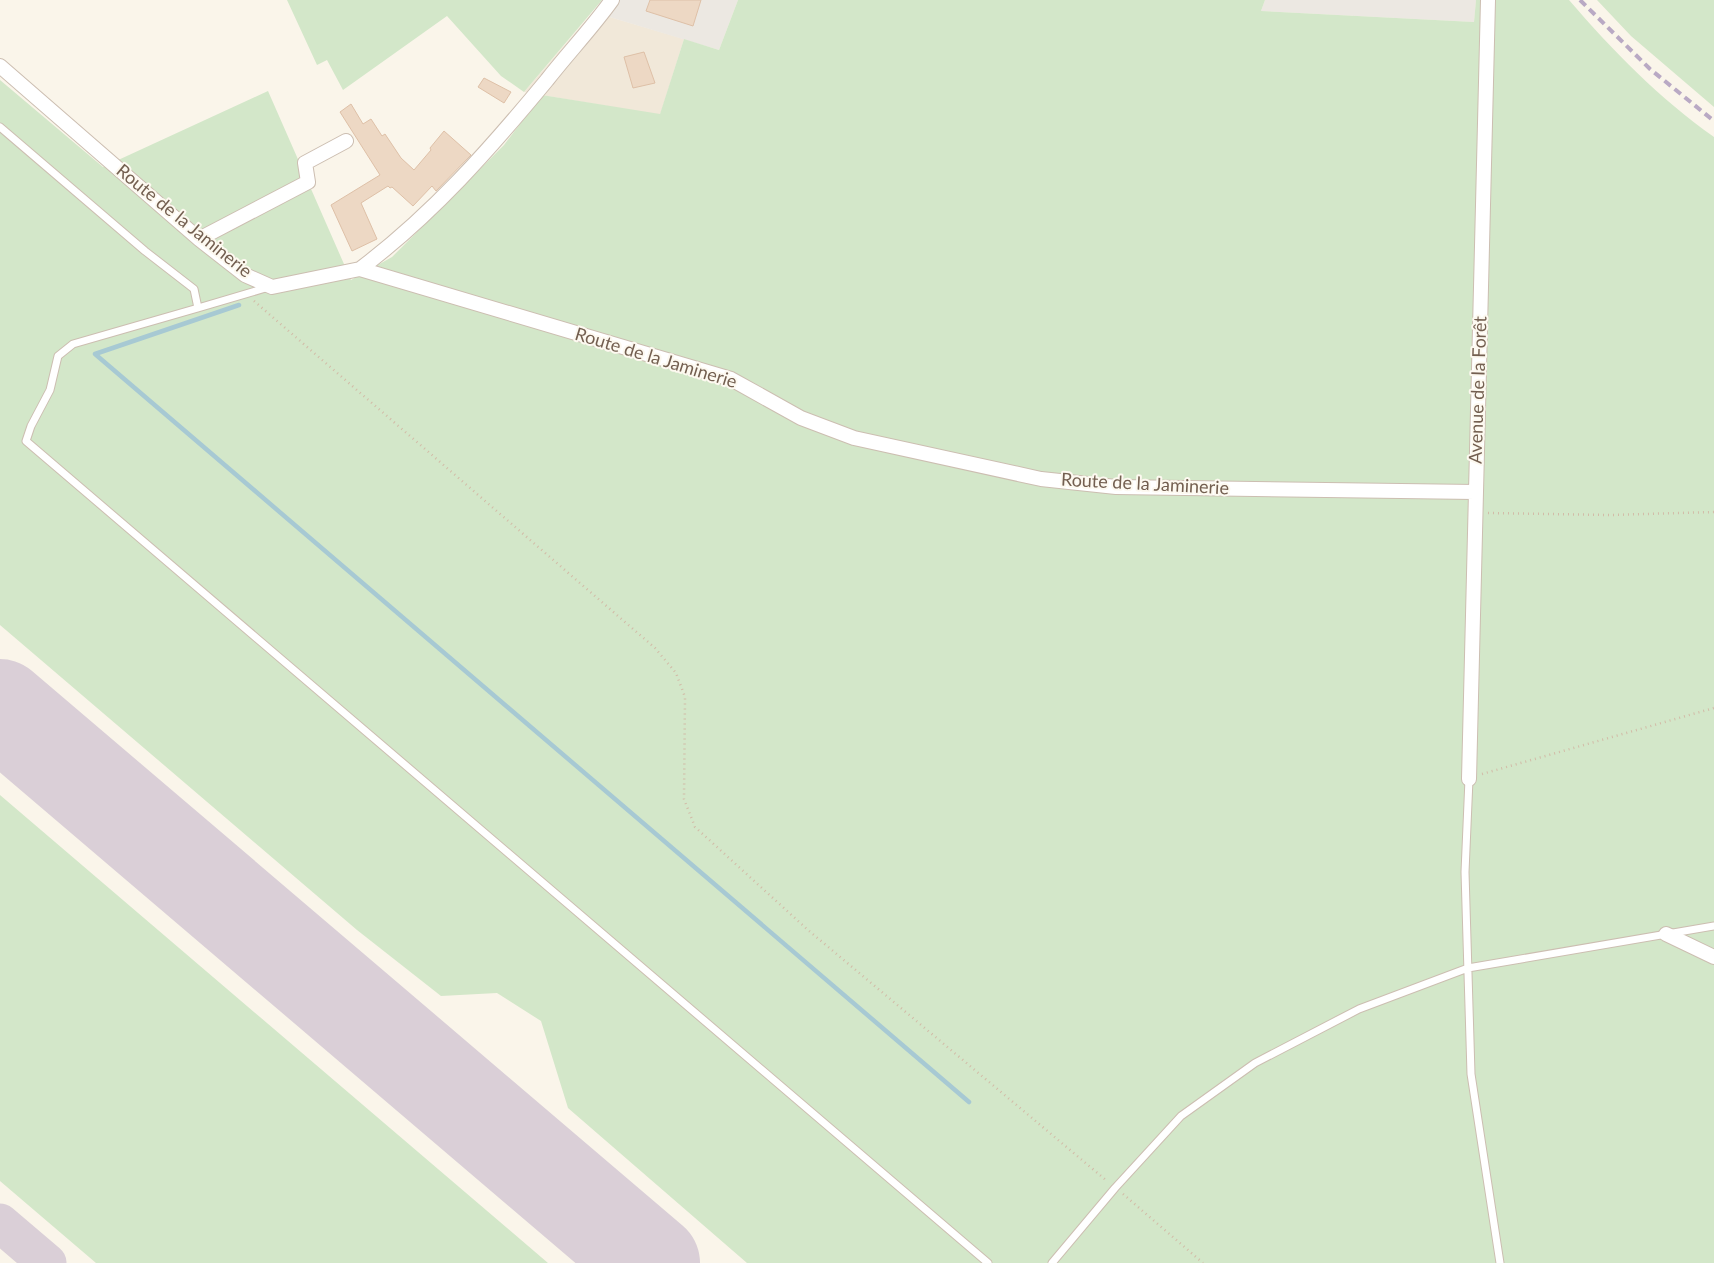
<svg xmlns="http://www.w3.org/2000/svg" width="1714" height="1263" font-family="Lato,sans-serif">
  <rect width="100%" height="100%" fill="#faf5ea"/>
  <!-- residential -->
  <path fill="#f1e8d9" d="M593 12 684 39 660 115 524 92Z"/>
  <!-- industrial -->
  <path fill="#ece8e2" d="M602 0H738L719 50 593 12Z
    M1265 0H1476L1474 22 1261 11Z"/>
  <!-- green -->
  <path fill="#d3e7c9" d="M287 0H602L524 92 501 76 447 16 343 90 327 60 317 65Z
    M738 0H1265L1261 11 1474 22 1476 0H1569C1612 50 1660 99 1714 137V1263H747L568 1108 541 1021 497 993 441 996 357 930 0 625V80L103 167 268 91 351 280 392 257 504 145 542 95 660 114 684 39 719 50Z
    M1597 0H1714V107L1631 36Z
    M0 795 548 1263H96L0 1181Z"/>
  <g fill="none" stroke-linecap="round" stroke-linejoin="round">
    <!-- stream -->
    <path stroke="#a7c9d3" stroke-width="4.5" d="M239 305 95 354 969 1102"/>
    <!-- taxiway -->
    <path stroke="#dacfd7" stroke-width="39" d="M0 1223 47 1263
      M649 1261 651 1263"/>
    <!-- runway -->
    <path stroke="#dacfd7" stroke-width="98" d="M0 708 651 1263"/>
  </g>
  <!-- building -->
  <path fill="#edd8c4" stroke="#dec0a7" d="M650 0H701L693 26 646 11Z
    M644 52 655 83 633 88 624 57Z
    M484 78 511 92 504 103 478 87Z
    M351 104 363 124 371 119 382 136 385 134 401 158 414 170 431 150 430 148 444 131 471 155 436 191 432 186 413 206 392 187 390 188 388 186 361 203 377 239 352 251 331 205 380 175 340 112Z"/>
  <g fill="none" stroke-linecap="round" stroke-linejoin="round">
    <defs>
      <path id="lane" d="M0 127 145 251 194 289 198 308 73 344 58 356 50 390 31 426 26 441 988 1263
        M198 308 269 287
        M1469 779 1465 872 1471 1074 1500 1263
        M1052 1263 1115 1188 1181 1116 1255 1063 1359 1009 1468 968 1714 926"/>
      <path id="street" d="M0 66 199 239 245 275 272 287 360 269 731 379 801 418 854 438 1041 479 1116 487 1475 492
        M199 239 308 182 305 163 346 141
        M360 269C432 215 490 149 547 80 568 53 592 28 612 0
        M1469 779 1488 0
        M1666 934 1714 957"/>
    </defs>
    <!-- lane casing -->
    <use href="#lane" stroke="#ccbeb1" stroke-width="9"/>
    <!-- street casing -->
    <use href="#street" stroke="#ccbeb1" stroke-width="16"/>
    <!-- path -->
    <path stroke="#d2bba7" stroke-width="2.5" stroke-dasharray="1 4" stroke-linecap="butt" d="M254 301 655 648 676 673 685 697 684 799 695 827 808 930 1107 1181
      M1488 513 1610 515 1714 512
      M1482 774 1714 708
      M1123 1194 1203 1263"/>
    <!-- lane -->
    <use href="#lane" stroke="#fff" stroke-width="7"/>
    <!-- street -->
    <use href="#street" stroke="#fff" stroke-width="14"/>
    <!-- rail -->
    <path stroke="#b9a9c4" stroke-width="4" stroke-dasharray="8 5" stroke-linecap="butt" d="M1580 0 1650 69 1714 121"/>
  </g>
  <g text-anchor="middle" stroke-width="4" stroke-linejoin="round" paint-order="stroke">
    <!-- street labels -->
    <g font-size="18" fill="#735f50" stroke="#fdf9f0">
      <text transform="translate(184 221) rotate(39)" y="6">Route de la Jaminerie</text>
      <text transform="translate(656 358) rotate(17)" y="6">Route de la Jaminerie</text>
      <text transform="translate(1478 390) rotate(-88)" y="6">Avenue de la Forêt</text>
      <text transform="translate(1145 484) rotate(3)" y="6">Route de la Jaminerie</text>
    </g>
  </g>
</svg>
